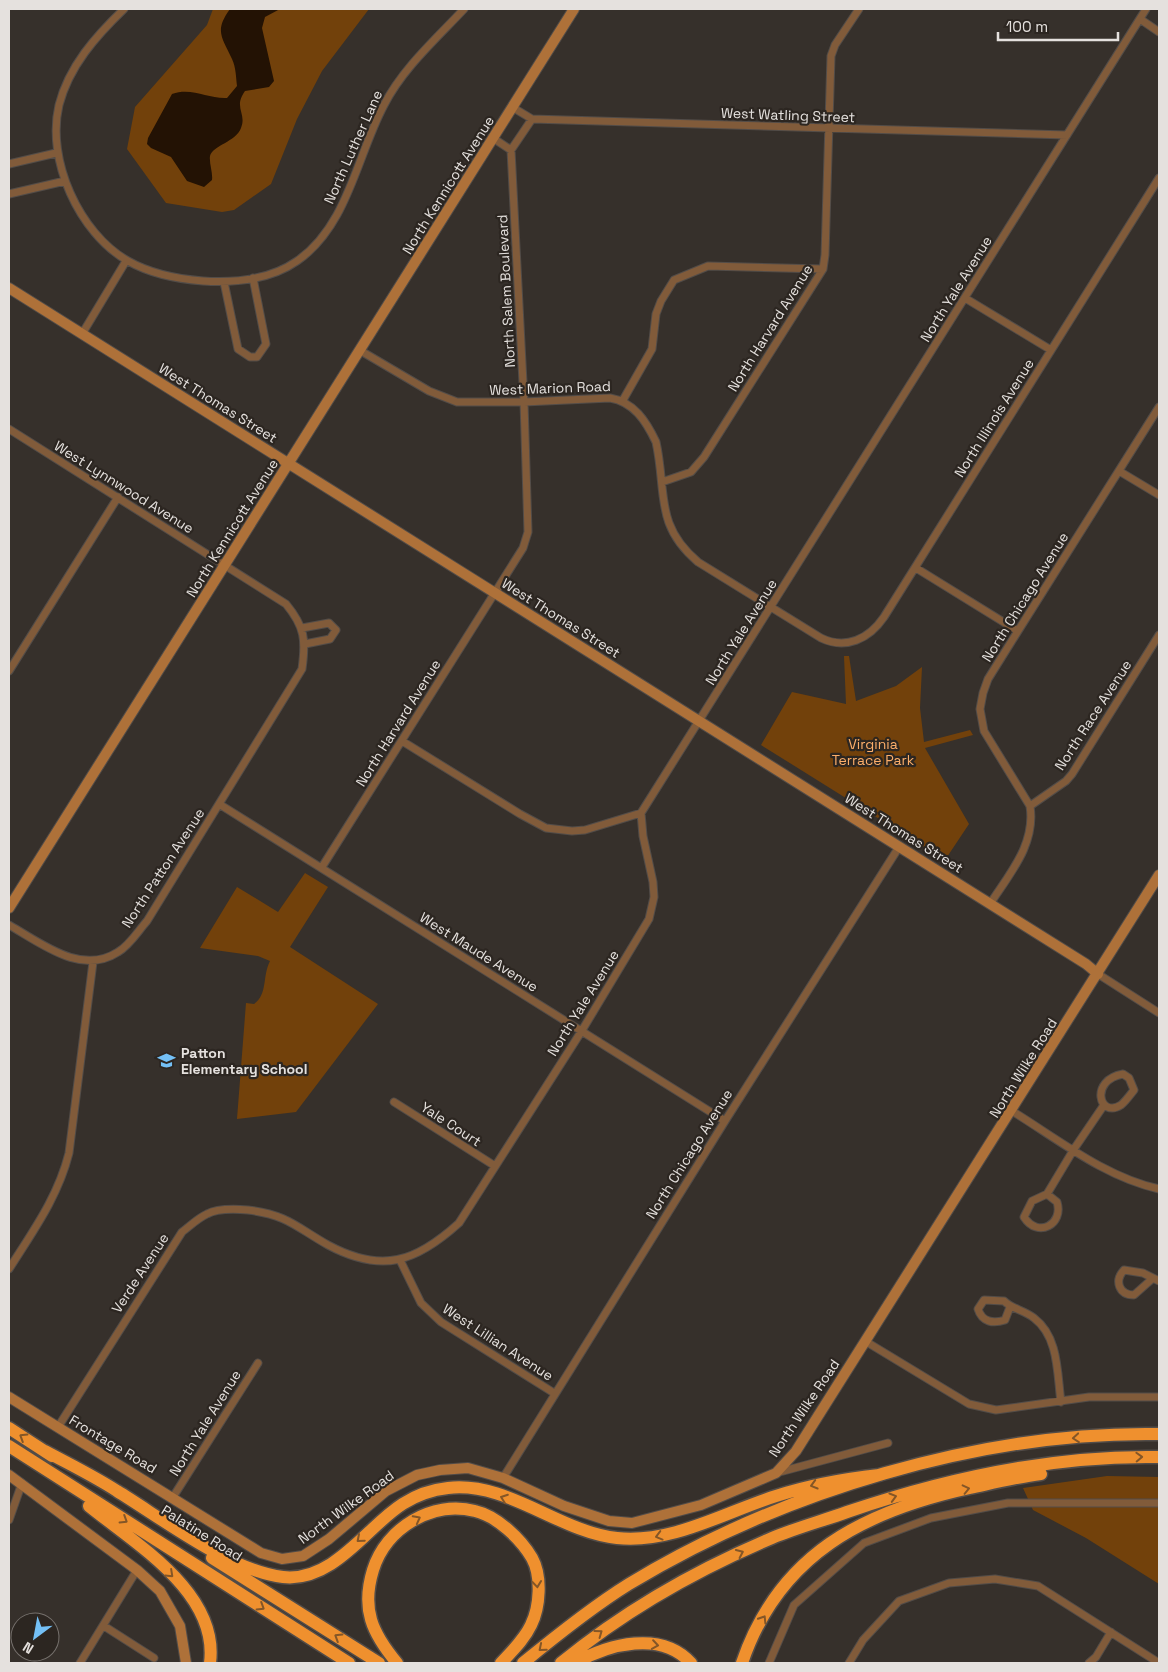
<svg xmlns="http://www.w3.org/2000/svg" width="1168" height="1672" font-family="'Space Grotesk',sans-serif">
  <rect width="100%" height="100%" fill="#36302b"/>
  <!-- green -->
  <path fill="#72410b" d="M213 9H369L322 71 297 119 271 184 234 210 222 212 166 203 127 149 135 107 207 25Z
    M844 656H849L856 701 896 686 922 667 920 708 924 742 970 730 973 735 925 748 969 824 945 860 761 745 792 692 846 704Z
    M305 873 328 887 290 947 378 1004 296 1112 237 1119 246 1003 254 1004C268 994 262 977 270 961L258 956 200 948 237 887 278 912Z
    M1107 1476 1159 1477V1584L1086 1538 1033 1510 1023 1488Z"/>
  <!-- water -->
  <path fill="#231204" d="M230 9H280L265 17 262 28 274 81 269 87 245 91C233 108 247 113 241 128 236 142 213 145 210 156 209 163 213 173 212 180L204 187 187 181 171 157 151 148 147 144 148 138 172 94C192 87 208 99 227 98L237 86C236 78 236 67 232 59 222 37 214 31 230 9Z"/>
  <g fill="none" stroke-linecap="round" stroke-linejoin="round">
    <defs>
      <path id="street" d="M124 9C96 36 69 66 59 105 46 160 79 233 128 261 151 274 177 279 203 281 235 283 270 280 297 261 348 226 357 155 384 105 403 68 436 39 464 9
        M1140 19 1159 32
        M512 107 532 119 1067 135
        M511 150 532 119
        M9 164 56 153
        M9 194 65 181
        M224 282 238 349 250 357H257L266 344 253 278
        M965 298 1051 350
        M82 334 126 261
        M361 351 429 391 457 402H524L610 398C634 402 646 421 656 442 667 492 654 525 698 562L821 638C846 650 869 639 884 617L1159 178
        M623 400 652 349 656 314 661 301 674 280 708 266 823 269
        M9 429 286 604C305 627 306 640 302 669L147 921C138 931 130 945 118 952 81 976 41 943 9 925
        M1119 471 1159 495
        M662 482 691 472 704 457 823 269 825 255 831 56 835 45 859 9
        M916 568 1018 631
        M302 628 329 623 336 630 330 639 305 644
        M9 671 118 497
        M402 741 520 814 546 828 572 831 585 830 641 813
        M219 804 725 1121
        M1030 806 1066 781 1072 774 1159 635
        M322 867 523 548 528 532 524 402 511 150 493 138
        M990 904C1010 873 1036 844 1030 806L984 731 980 709 983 693 988 679 1018 631 1159 407
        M1098 974 1159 1013
        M1123 1074 1129 1078 1134 1090C1130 1095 1126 1101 1121 1105 1099 1119 1089 1080 1123 1074Z
        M394 1102 495 1166
        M1012 1111C1059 1140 1105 1177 1159 1189
        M1047 1194 1057 1202C1064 1224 1038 1239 1024 1217L1032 1201 1047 1194 1074 1149 1104 1105
        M400 1260 421 1303 441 1322 554 1393
        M9 1269C33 1231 58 1197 69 1153L93 962
        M1152 1279 1134 1295C1119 1295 1114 1281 1124 1270L1143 1273 1159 1281
        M1010 1307 1005 1320C993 1324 982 1322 978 1309L984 1300 1004 1301C1012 1309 1024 1310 1034 1318 1059 1337 1057 1373 1061 1402
        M865 1341 969 1404 996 1410 1089 1397H1159
        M58 1427 182 1232C190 1226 198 1218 207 1214 218 1208 236 1209 248 1210 288 1215 296 1227 328 1245 382 1274 416 1262 459 1223L581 1032 649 919 654 897 653 882 643 836 641 813 1146 9
        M776 1473 888 1443
        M503 1478 725 1121 899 847
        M173 1497 258 1363
        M9 1520 22 1483
        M104 1626 154 1658
        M80 1663 137 1570
        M769 1663 794 1605 864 1543 931 1518 1008 1503H1159
        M849 1663 863 1640 899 1601 949 1583 995 1579 1038 1586 1159 1663
        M1089 1663 1096 1657 1111 1632"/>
      <path id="secondary" d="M9 288 1086 964 1098 974
        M9 908 574 9
        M9 1397 261 1553 282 1559 303 1556 329 1539 386 1491 417 1475 440 1470 468 1468 503 1478 564 1506 609 1521 632 1523 701 1505 776 1473 796 1451 1159 875
        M9 1475 137 1570 160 1591 180 1626 186 1663"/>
      <path id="highway" d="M9 1428 52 1456
        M9 1446 349 1663
        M45 1451C69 1464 94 1476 117 1491 163 1519 230 1571 283 1577 301 1579 317 1573 331 1564 374 1536 392 1494 448 1488 508 1481 559 1532 617 1538 672 1544 725 1512 776 1496 810 1485 843 1479 879 1475
        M89 1506C137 1545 219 1593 210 1663
        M212 1558 379 1663
        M397 1663C372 1633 361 1609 373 1570 386 1528 432 1500 475 1511 497 1516 521 1539 532 1558 542 1576 540 1607 531 1625 524 1640 512 1651 501 1663
        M523 1663C557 1635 592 1607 629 1584 781 1492 981 1431 1159 1434
        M561 1663C624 1611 696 1570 772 1538 796 1528 822 1521 847 1512 947 1478 1053 1455 1159 1457
        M575 1663C609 1644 661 1630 691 1663
        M742 1663C779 1554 864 1511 970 1488 993 1483 1017 1477 1041 1474"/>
    </defs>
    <!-- street casing -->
    <use href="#street" stroke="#524c48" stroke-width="9"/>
    <!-- secondary casing -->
    <use href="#secondary" stroke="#524c48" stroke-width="12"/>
    <!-- highway casing -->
    <use href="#highway" stroke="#524c48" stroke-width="15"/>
    <!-- street -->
    <use href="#street" stroke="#815b3a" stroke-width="7"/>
    <!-- secondary -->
    <use href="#secondary" stroke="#ae7139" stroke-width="10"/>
    <!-- highway -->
    <use href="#highway" stroke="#ef902e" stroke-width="12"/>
  </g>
  <!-- one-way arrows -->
  <defs><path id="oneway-chevron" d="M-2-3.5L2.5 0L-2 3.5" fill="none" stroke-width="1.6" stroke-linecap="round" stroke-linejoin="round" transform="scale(1.25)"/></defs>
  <g stroke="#845627">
    <use href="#oneway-chevron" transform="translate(23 1437) rotate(-148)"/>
    <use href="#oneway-chevron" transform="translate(1076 1438) rotate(175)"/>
    <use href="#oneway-chevron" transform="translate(1139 1457) rotate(-2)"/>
    <use href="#oneway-chevron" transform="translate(814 1485) rotate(164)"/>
    <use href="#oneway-chevron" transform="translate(966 1489) rotate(-13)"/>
    <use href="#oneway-chevron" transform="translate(893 1497) rotate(-16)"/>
    <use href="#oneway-chevron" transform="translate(504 1498) rotate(-160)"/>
    <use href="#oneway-chevron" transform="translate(417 1519) rotate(-28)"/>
    <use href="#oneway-chevron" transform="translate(124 1520) rotate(32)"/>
    <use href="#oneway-chevron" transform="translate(659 1536) rotate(165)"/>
    <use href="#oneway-chevron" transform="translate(360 1539) rotate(139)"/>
    <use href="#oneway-chevron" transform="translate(740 1553) rotate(-25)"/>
    <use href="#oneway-chevron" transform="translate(170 1574) rotate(43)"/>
    <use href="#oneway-chevron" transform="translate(537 1584) rotate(84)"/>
    <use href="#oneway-chevron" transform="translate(261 1607) rotate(32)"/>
    <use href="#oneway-chevron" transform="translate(763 1619) rotate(-58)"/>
    <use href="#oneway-chevron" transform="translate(599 1633) rotate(-36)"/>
    <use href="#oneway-chevron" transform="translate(338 1637) rotate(-148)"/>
    <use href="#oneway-chevron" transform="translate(655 1645) rotate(8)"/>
    <use href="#oneway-chevron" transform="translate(542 1648) rotate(140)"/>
  </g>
  <!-- icons -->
  <defs>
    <symbol id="school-bare" viewBox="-9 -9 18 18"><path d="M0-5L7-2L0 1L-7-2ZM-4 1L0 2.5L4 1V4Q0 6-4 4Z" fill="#74c0f6" stroke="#2c2621" stroke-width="2.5" paint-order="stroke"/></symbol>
  </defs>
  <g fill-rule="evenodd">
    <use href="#school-bare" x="154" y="1048" width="25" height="25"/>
  </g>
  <g text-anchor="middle" stroke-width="4.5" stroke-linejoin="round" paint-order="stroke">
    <!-- street labels -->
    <g font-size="14" fill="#e5e1de" stroke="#2c2621">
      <text transform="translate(788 115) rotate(2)" y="5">West Watling Street</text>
      <text transform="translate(353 147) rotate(-66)" y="5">North Luther Lane</text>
      <text transform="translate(448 185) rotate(-58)" y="5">North Kennicott Avenue</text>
      <text transform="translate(956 289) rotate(-58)" y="5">North Yale Avenue</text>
      <text transform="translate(506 291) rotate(-93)" y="5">North Salem Boulevard</text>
      <text transform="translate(770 328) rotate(-58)" y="5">North Harvard Avenue</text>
      <text transform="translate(550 388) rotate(-2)" y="5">West Marion Road</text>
      <text transform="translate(218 403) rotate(32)" y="5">West Thomas Street</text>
      <text transform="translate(994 418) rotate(-58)" y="5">North Illinois Avenue</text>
      <text transform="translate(124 487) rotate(32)" y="5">West Lynnwood Avenue</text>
      <text transform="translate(232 528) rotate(-58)" y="5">North Kennicott Avenue</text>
      <text transform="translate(1025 597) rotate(-58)" y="5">North Chicago Avenue</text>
      <text transform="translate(561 618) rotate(32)" y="5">West Thomas Street</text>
      <text transform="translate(741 632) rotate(-58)" y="5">North Yale Avenue</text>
      <text transform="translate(1093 715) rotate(-57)" y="5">North Race Avenue</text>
      <text transform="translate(398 723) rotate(-58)" y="5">North Harvard Avenue</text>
      <text transform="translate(904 833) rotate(32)" y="5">West Thomas Street</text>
      <text transform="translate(163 868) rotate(-57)" y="5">North Patton Avenue</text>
      <text transform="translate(479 952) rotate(32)" y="5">West Maude Avenue</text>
      <text transform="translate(583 1003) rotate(-58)" y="5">North Yale Avenue</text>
      <text transform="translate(1023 1068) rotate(-58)" y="5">North Wilke Road</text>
      <text transform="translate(451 1124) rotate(33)" y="5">Yale Court</text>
      <text transform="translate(689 1154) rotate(-58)" y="5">North Chicago Avenue</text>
      <text transform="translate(140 1273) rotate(-57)" y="5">Verde Avenue</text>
      <text transform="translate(498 1342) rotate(33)" y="5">West Lillian Avenue</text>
      <text transform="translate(804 1408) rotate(-56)" y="5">North Wilke Road</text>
      <text transform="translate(205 1423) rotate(-58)" y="5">North Yale Avenue</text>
      <text transform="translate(113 1444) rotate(31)" y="5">Frontage Road</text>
      <text transform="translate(346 1507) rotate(-36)" y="5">North Wilke Road</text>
      <text transform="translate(202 1533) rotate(32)" y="5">Palatine Road</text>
    </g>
    <!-- park labels -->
    <g font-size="14" fill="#fcae6a" stroke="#2c2621">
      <text x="873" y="749">Virginia<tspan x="873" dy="16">Terrace Park</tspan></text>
    </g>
    <!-- poi labels -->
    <g font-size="14" font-weight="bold" fill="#e5e1de" stroke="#2c2621" text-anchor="start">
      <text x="181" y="1058">Patton<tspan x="181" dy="16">Elementary School</tspan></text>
    </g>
  </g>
  <!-- border -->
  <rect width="1168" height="1672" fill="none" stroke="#e5e1de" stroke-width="20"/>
  <!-- north arrow -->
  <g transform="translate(35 1637) rotate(212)"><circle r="24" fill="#2c2621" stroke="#76716d"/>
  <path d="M0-4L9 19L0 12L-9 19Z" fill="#74c0f6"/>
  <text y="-8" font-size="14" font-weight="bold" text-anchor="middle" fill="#e5e1de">N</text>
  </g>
  <!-- scale -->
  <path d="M998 32v8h120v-8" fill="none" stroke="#e5e1de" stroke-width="2.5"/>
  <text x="1006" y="32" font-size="15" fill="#e5e1de" stroke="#2c2621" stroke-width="4" paint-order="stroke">100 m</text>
</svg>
